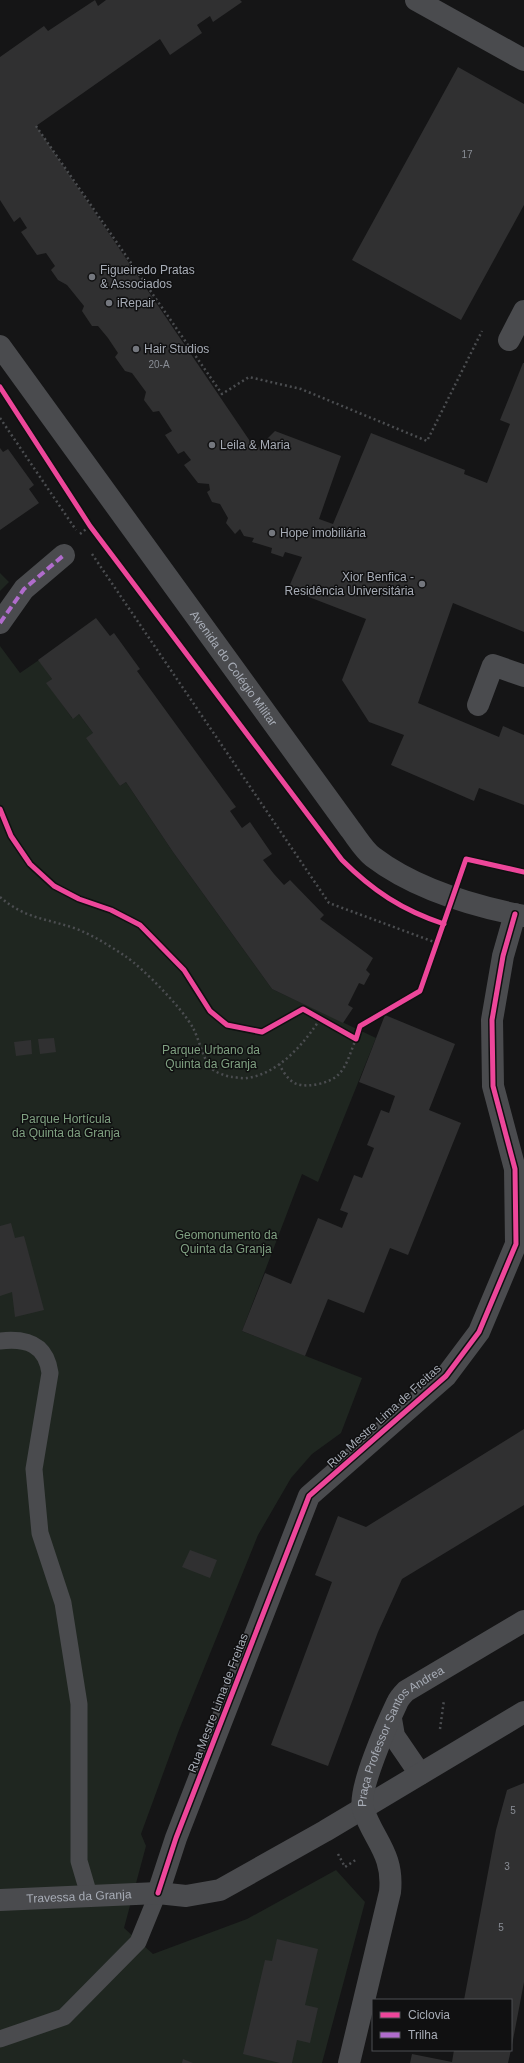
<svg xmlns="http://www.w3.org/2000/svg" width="524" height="2063" font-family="Helvetica,sans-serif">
  <rect width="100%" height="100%" fill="#151516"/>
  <!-- green -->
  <path fill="#1f2620" d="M0 573 9 582 0 591Z
    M0 646 20 673 39 660 52 679 47 683 72 718 79 714 93 733 120 786 126 782 173 852 272 989 376 1038 318 1182 302 1174 242 1331 362 1378 341 1433 312 1454 291 1478 258 1535 179 1730 141 1834 146 1846 124 1928 153 1954 247 1919 336 1870 365 1902 322 2063H0Z"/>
  <!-- building -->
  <path fill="#303031" d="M95 0 98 6 106 0H240L242 2 213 22 210 16 197 25 202 33 170 55 160 39 36 126 256 450 275 431 341 456 319 519 333 524 371 433 465 470 464 474 487 483 510 424 500 420 523 363H524V632L453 603 418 703 499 737 503 726 524 735V805L479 788 474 801 391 765 404 735 369 722 342 680 366 619 288 589 302 557 285 552 283 557 271 553 272 548 252 542 254 538 244 536 240 529 235 534 226 523 228 518 220 504 212 502 207 492 210 490 209 484 198 483 184 465 191 460 184 451 178 454 165 435 172 431 159 411 153 412 144 400 146 392 132 373 125 371 115 357 118 353 108 338 98 326H92L82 311 84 306 67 285 58 280 51 270 55 266 46 253 37 255 21 232 27 228 20 217 14 222 0 200V57L44 26 48 31Z
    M458 67 524 104V205L461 320 352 260Z
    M0 448 3 452 8 449 34 485 29 489 39 503 0 530Z
    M96 618 110 636 114 633 140 669 137 671 236 807 230 811 242 828 250 822 272 854 263 860 274 874 284 885 290 880 324 915 320 919 373 958 366 970 370 974 364 985 359 983 348 1005 353 1008 343 1023 272 989 173 852 126 782 120 786 86 738 93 733 79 714 73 719 46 683 52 679 38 660Z
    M385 1015 455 1044 429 1110 461 1123 408 1255 390 1248 364 1313 328 1299 305 1356 242 1331 265 1273 291 1284 318 1218 342 1228 348 1213 340 1210 354 1175 362 1178 374 1148 367 1145 381 1110 389 1113 395 1096 359 1082Z
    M54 1038 56 1052 40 1054 38 1039Z
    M31 1040 32 1054 16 1056 14 1042Z
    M11 1223 15 1238 24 1236 44 1310 15 1317 12 1292 0 1296V1226Z
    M524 1429V1505L402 1579 378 1632 328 1766 271 1745 332 1582 315 1575 338 1516 366 1527Z
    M190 1550 217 1560 210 1578 182 1567Z
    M524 1783V1982L512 2045 511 2000H464L496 1830 507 1790Z
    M277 1939 318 1949 305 2005 318 2008 310 2043 297 2040 292 2063H280L243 2054 265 1960 272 1961Z
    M454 2050H511L508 2063H410L412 2054 452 2062Z
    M183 2059 193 2063H182Z"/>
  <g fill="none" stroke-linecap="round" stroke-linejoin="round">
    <!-- path -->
    <path stroke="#4b4d50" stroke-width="2.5" stroke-dasharray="2 3" stroke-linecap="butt" d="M36 126 222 394 249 377 301 389 427 441 482 331
      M0 418 76 530
      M80 534 90 526
      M92 554 329 903 437 943
      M0 897C25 919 49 919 77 929 94 936 110 946 125 956 143 968 183 1009 193 1028 199 1039 203 1058 210 1067 214 1072 225 1076 232 1077 236 1077 242 1079 247 1078 278 1074 304 1044 320 1019
      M279 1064C283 1071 288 1081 297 1084 308 1088 330 1083 338 1075 347 1067 351 1050 356 1039
      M440 1729 444 1700
      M338 1854 345 1867 357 1859"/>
    <!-- service -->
    <path stroke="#4a4b4e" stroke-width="17" d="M0 1341C27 1338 46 1344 50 1373L34 1469 40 1533 63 1603 79 1704V1861L89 1895
      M0 2039 64 2017 138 1942 158 1893"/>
    <!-- pedestrian -->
    <path stroke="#4a4b4e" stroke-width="22" d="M0 623 24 589 64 555"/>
    <!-- minor -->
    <g stroke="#4a4b4e" stroke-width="22">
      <path d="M416 0 524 60"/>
      <path d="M509 340 524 311"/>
      <path d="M478 705 493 665 524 676"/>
      <path d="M391 1719 394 1736 420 1774"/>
      <path d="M158 1893 176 1838 309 1496 446 1376 479 1332 516 1244 515 1169 493 1086 492 1020 503 956 515 914"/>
      <path id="s1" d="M0 1900 158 1893 186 1896 220 1890 325 1831 524 1712"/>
      <path id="s2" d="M349 2063 390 1892C394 1854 374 1841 363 1809 357 1791 388 1722 397 1703 399 1698 403 1694 406 1691L524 1621"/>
    </g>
    <!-- tertiary -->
    <path stroke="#4a4b4e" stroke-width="22" id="s3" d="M0 346 350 829C357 838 364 850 373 857 415 889 473 906 524 916"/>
    <!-- quiet -->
    <path stroke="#b06ccc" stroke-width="4" stroke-dasharray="8 4" stroke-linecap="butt" d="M0 623 24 589 64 555"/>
    <defs>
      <path id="cycleway" d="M0 387 90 526 342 860C373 891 402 910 444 924
        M0 809 11 836 30 864 54 886 79 899 111 910 140 925 184 970 210 1011 227 1025 262 1032 303 1009 356 1039 360 1026 420 991 466 859 524 872
        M158 1893 176 1838 309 1496 446 1376 479 1332 516 1244 515 1169 493 1086 492 1020 503 956 515 914"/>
    </defs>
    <!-- cycleway casing -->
    <use href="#cycleway" stroke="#101011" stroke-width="8"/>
    <!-- cycleway -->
    <use href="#cycleway" stroke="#ed469a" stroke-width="5"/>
  </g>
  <!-- markers -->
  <g fill="#74777e" stroke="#101011" stroke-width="1.5">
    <circle cx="92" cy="277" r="4"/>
    <circle cx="109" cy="303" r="4"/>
    <circle cx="136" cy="349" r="4"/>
    <circle cx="212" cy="445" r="4"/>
    <circle cx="272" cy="533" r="4"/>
    <circle cx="422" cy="584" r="4"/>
  </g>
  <g text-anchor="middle" stroke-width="3" stroke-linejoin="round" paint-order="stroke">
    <!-- number labels -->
    <g font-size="10" fill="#898d95">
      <text x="467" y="158">17</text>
      <text x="159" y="368">20-A</text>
      <text x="513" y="1814">5</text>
      <text x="507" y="1870">3</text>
      <text x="501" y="1931">5</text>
    </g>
    <!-- poi labels -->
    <g font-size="12" fill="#a7acb6" stroke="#101011" text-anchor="start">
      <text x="100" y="274">Figueiredo Pratas<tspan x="100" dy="14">&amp; Associados</tspan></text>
      <text x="117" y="307">iRepair</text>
      <text x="144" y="353">Hair Studios</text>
      <text x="220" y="449">Leila &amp; Maria</text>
      <text x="280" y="537">Hope imobiliária</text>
      <text x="414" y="581" text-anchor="end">Xior Benfica -<tspan x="414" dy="14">Residência Universitária</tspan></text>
    </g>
    <!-- street labels -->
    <g font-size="12" fill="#a7acb6" stroke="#101011">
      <text dy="4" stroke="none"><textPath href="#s3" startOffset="398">Avenida do Colégio Militar</textPath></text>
      <text transform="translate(384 1416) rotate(-42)" y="4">Rua Mestre Lima de Freitas</text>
      <text transform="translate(218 1703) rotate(-69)" y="4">Rua Mestre Lima de Freitas</text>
      <text dy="4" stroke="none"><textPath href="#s2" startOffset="351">Praça Professor Santos Andrea</textPath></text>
      <text dy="4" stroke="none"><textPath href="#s1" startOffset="79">Travessa da Granja</textPath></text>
    </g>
    <!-- park labels -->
    <g font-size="12" fill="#7fa081" stroke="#101011">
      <text x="211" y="1054">Parque Urbano da<tspan x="211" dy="14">Quinta da Granja</tspan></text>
      <text x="66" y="1123">Parque Hortícula<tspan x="66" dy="14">da Quinta da Granja</tspan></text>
      <text x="226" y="1239">Geomonumento da<tspan x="226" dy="14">Quinta da Granja</tspan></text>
    </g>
  </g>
  <!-- legend -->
  <rect x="372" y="1999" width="140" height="52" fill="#101011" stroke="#4c4e53"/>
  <rect x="380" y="2012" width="20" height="6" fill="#ed469a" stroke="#4c4e53"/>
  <text x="408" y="2019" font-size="12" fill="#a7acb6">Ciclovia</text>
  <rect x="380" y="2032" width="20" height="6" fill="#b06ccc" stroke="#4c4e53"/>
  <text x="408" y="2039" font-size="12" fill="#a7acb6">Trilha</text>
</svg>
